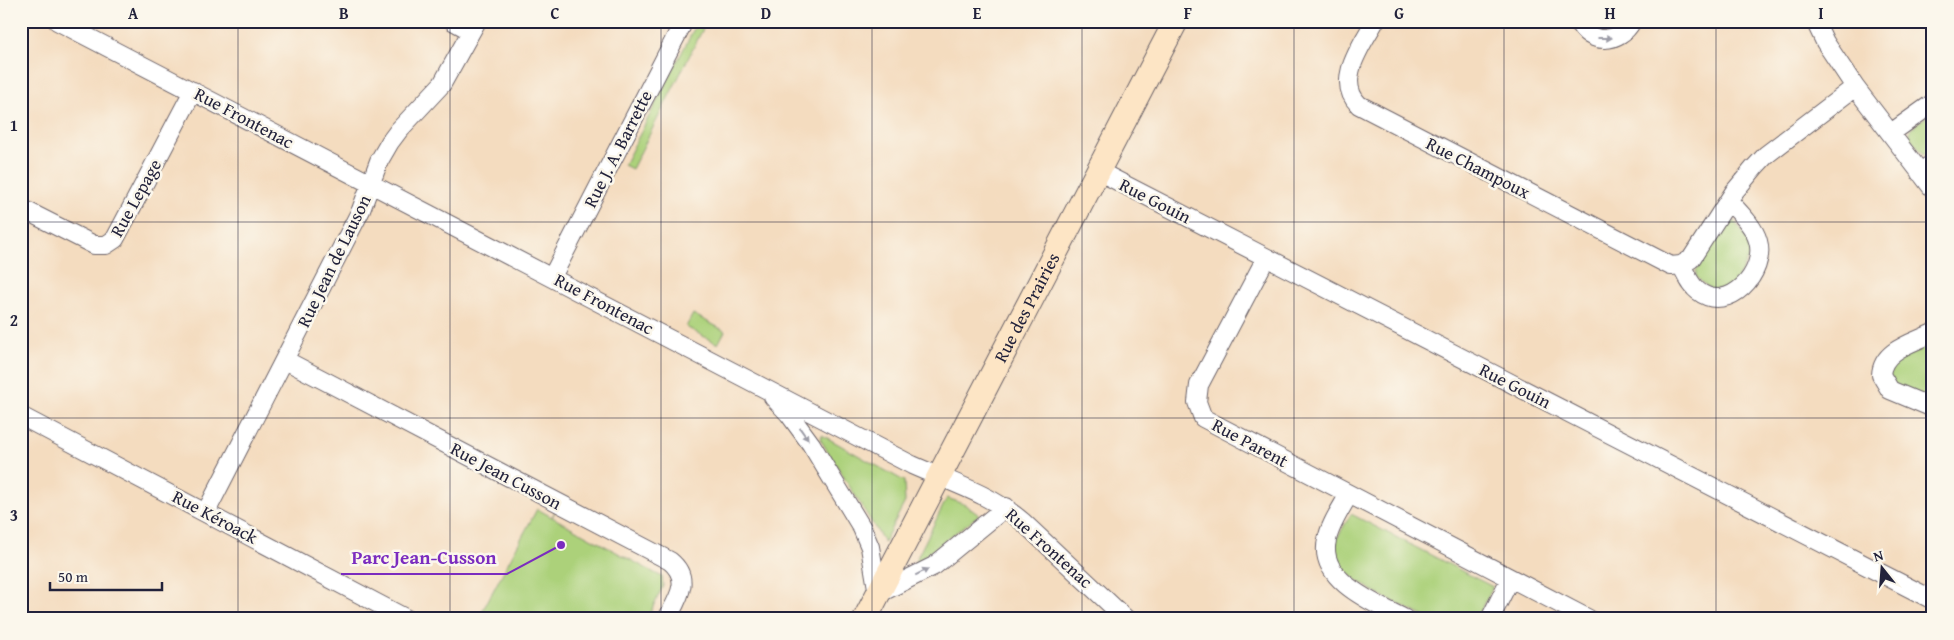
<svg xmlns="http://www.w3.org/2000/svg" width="1954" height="640" font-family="'Gentium Book Plus',serif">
  <rect width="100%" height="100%" fill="#fbf7ec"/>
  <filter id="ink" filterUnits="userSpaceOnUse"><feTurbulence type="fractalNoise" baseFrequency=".02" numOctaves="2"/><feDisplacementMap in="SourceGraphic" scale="10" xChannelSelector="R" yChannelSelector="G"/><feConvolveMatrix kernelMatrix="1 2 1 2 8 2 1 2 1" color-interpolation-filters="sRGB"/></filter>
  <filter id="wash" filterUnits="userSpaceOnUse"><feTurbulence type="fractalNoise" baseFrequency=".0096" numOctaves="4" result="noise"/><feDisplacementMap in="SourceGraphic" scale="20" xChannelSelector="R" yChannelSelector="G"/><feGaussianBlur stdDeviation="1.12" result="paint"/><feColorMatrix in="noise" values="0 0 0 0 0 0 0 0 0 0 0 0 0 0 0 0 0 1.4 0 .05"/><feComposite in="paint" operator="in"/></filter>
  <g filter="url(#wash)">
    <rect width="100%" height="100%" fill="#f4dcbf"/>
    <!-- green -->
    <path fill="#acd17a" stroke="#677a5a" d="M698 21H707L632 169 624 165Z
      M1588 21H1623L1614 29 1601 31Z
      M1933 113V151L1925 155 1909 137C1910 125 1924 119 1933 113Z
      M1731 221 1735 222 1749 241 1750 254 1736 282 1724 289H1710L1696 277V271L1728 222Z
      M693 314 725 331 718 344 686 327Z
      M1933 343V400L1896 386 1889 375C1892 356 1917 350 1933 343Z
      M822 435 904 481 905 502 884 542 820 439Z
      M947 498 964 504 979 515 914 564Z
      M559 504 552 517 662 577 663 586 647 619H478L537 509 552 517Z
      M1351 514 1493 587 1477 619H1429L1376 593 1352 577 1339 563 1335 547 1337 538Z"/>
  </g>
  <g filter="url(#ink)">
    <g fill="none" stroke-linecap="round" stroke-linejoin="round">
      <defs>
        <path id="minor" d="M57 21 912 465C950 482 991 494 1023 522L1126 619
          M453 21 471 31
          M1375 21C1362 45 1334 81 1359 105L1671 266 1681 265 1691 259 1734 192 1754 168 1766 155 1855 87
          M1578 21C1589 46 1620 44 1632 21
          M1815 21 1825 42 1855 87 1933 189
          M1891 133 1933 103
          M1098 171 1933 600
          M1920 173 1933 163
          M21 208 94 245H106L115 239 193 91
          M1266 258 1199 385 1197 402 1203 418 1589 619
          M1681 265C1686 274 1690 285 1698 291 1728 315 1767 272 1758 241 1754 226 1739 212 1729 201
          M552 277 684 21
          M1933 333C1913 343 1882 350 1881 375L1890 390 1933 408
          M285 360 670 561C692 579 678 598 667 619
          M773 397 789 414 811 444 862 528 870 547 878 594 934 566 1006 507
          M21 416 407 619
          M1349 494C1341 509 1330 524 1327 540 1317 581 1377 604 1405 619
          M206 512 361 210 379 161 390 142 399 130 442 84 477 21
          M1490 619 1510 579"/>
        <g id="secondary">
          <path id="s1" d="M865 619 1176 21"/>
        </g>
      </defs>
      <!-- minor casing -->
      <use href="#minor" stroke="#6c6369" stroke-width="20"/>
      <!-- secondary casing -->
      <use href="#secondary" stroke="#6c6369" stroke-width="26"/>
      <!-- minor -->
      <use href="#minor" stroke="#fff" stroke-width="18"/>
      <!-- secondary -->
      <use href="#secondary" stroke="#fde5c5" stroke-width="24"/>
    </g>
    <!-- one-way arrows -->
    <defs><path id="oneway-solid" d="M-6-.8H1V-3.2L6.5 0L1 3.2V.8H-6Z" transform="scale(1.25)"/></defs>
    <g fill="#9c9ca7">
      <use href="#oneway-solid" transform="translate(1605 38)"/>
      <use href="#oneway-solid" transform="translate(804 434) rotate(55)"/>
      <use href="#oneway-solid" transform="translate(922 572) rotate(-26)"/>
    </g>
  </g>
  <!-- grid -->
  <path fill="none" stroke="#22223b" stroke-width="1" stroke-opacity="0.55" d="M238 21V619M450 21V619M661 21V619M872 21V619M1082 21V619M1294 21V619M1504 21V619M1716 21V619M21 222H1933M21 418H1933"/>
  <g text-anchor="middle" stroke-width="5" stroke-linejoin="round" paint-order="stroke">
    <!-- street labels -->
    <g font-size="18" fill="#22223b" stroke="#fbf7ec">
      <text transform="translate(244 118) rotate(28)" y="6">Rue Frontenac</text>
      <text transform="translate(618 149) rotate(-63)" y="6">Rue J. A. Barrette</text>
      <text transform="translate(1478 168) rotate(27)" y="6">Rue Champoux</text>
      <text transform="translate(136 198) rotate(-61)" y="6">Rue Lepage</text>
      <text transform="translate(1155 201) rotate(27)" y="6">Rue Gouin</text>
      <text transform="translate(334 261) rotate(-64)" y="6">Rue Jean de Lauson</text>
      <text transform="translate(604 304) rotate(28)" y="6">Rue Frontenac</text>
      <text dy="6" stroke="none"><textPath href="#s1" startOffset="351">Rue des Prairies</textPath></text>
      <text transform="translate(1515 386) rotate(27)" y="6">Rue Gouin</text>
      <text transform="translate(1250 443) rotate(28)" y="6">Rue Parent</text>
      <text transform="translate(506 476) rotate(28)" y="6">Rue Jean Cusson</text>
      <text transform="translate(215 517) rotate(28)" y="6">Rue Kéroack</text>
      <text transform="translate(1049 548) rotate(42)" y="6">Rue Frontenac</text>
    </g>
  </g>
  <!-- callouts -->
  <path fill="none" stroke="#7b2cbf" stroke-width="2" d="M561 545L507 574H341"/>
  <circle fill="#7b2cbf" stroke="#fbf7ec" stroke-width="2" cx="561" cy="545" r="5"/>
  <g font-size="19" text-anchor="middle" font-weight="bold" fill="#7b2cbf" stroke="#fbf7ec" stroke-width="5" stroke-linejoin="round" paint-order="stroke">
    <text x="424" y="564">Parc Jean-Cusson</text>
  </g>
  <!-- margin -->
  <rect width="1954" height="640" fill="none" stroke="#fbf7ec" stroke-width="55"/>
  <!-- north arrow -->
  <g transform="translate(1882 568) rotate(343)" stroke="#fbf7ec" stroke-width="4" paint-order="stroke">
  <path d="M0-4L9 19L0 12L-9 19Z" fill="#22223b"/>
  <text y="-8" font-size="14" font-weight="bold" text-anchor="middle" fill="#22223b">N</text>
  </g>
  <!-- scale -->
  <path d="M50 582v8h112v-8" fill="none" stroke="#22223b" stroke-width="2.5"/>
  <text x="58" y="582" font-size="15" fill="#22223b" stroke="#fbf7ec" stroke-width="4" paint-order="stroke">50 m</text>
  <rect x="28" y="28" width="1898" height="584" fill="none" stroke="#22223b" stroke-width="2"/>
  <g font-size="16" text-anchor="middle" font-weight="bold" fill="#22223b">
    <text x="133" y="19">A</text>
    <text x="344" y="19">B</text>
    <text x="555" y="19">C</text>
    <text x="766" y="19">D</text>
    <text x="977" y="19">E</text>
    <text x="1188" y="19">F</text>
    <text x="1399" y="19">G</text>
    <text x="1610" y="19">H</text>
    <text x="1821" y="19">I</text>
    <text x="14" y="131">1</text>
    <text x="14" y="326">2</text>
    <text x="14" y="521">3</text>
  </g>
</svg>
